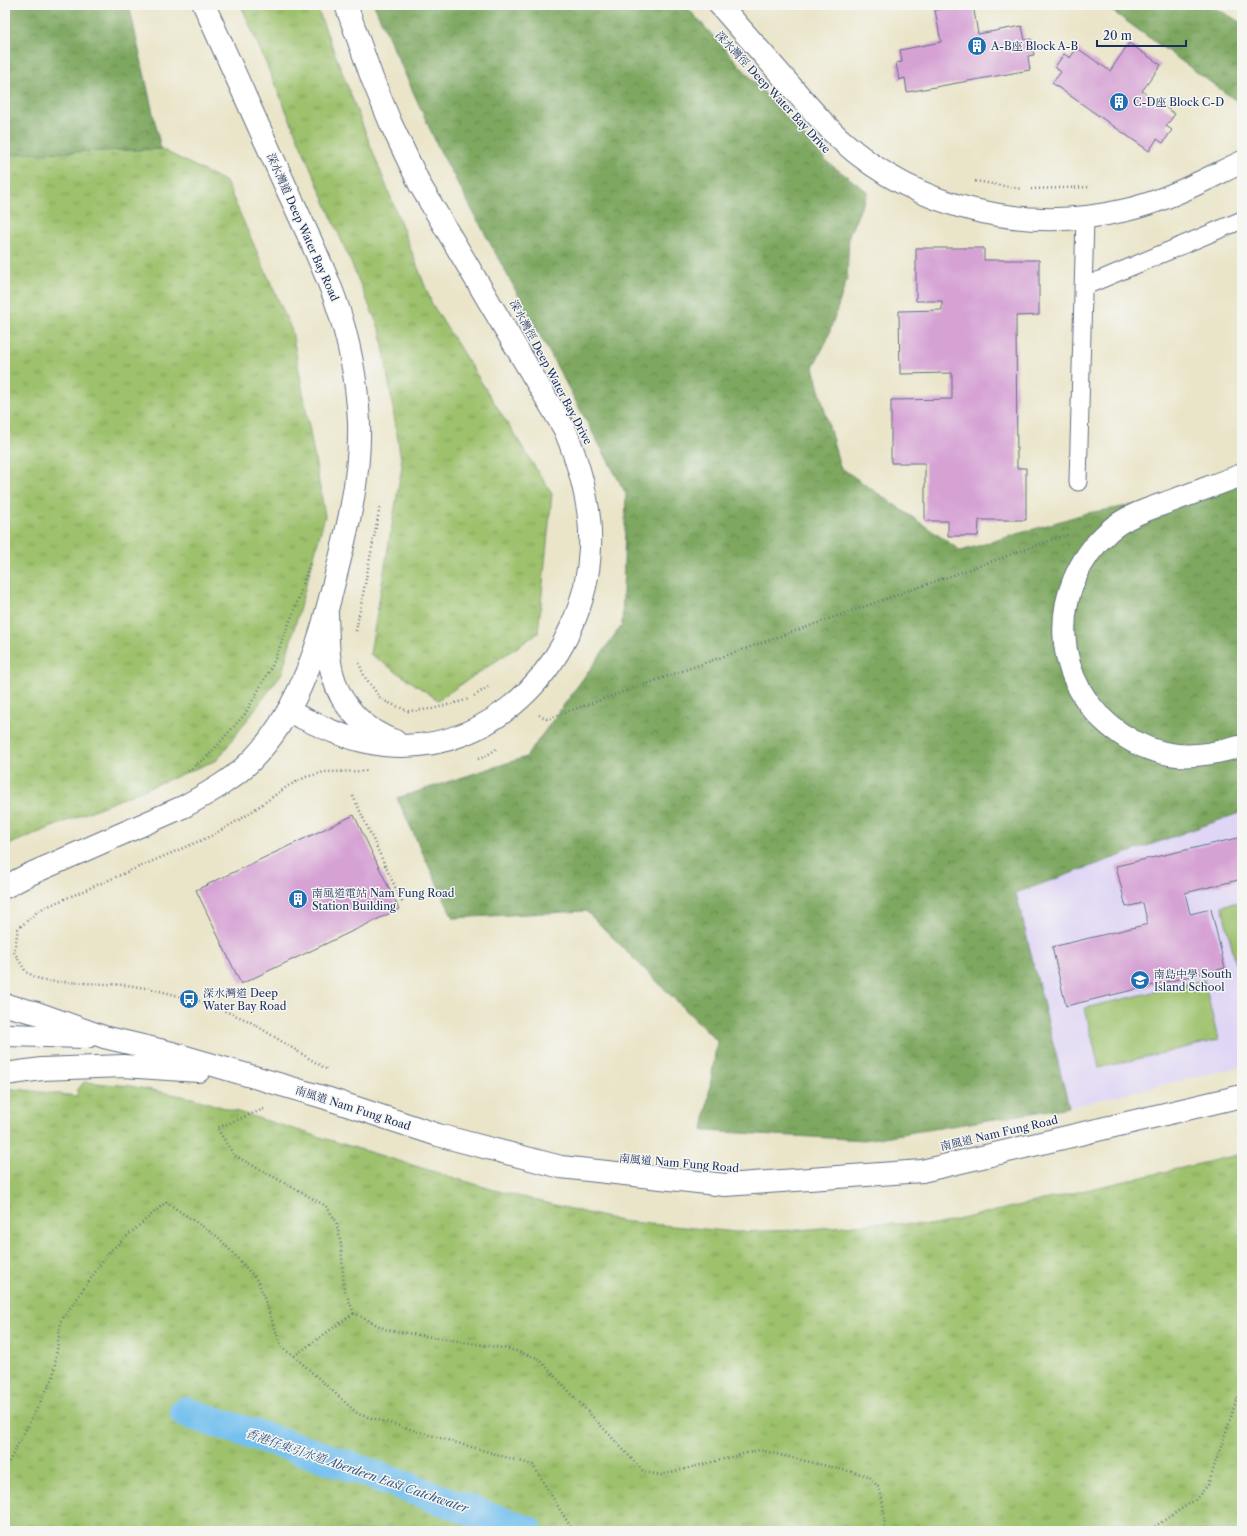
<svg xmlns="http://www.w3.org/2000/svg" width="1247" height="1536" font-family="'Libre Caslon Text','Noto Serif TC',serif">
  <defs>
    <pattern id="grass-tufts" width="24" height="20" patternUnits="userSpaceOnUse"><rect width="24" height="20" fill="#9dc16c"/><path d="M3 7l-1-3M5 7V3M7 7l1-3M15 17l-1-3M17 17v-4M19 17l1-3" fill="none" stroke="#7f9d5c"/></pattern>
    <pattern id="forest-crowns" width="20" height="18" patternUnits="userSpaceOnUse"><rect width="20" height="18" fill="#7ea760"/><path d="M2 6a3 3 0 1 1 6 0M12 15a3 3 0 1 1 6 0" fill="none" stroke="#668852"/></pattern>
  </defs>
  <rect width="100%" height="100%" fill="#f6f6f2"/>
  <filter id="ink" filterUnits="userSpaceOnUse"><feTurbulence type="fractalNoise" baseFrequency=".025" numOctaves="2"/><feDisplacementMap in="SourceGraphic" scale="8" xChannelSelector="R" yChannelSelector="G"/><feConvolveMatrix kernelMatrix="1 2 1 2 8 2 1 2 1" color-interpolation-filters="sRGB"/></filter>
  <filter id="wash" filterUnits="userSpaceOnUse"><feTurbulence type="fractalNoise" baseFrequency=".012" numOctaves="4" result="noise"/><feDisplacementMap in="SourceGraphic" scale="16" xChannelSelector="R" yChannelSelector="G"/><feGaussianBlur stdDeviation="0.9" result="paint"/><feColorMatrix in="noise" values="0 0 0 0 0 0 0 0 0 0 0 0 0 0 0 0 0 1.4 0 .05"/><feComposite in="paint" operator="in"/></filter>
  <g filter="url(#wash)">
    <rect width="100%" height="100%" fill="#eae5c9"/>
    <!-- built -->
    <path fill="#dfd5f5" d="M1242 812V1066L1069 1107 1016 893Z"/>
    <!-- grass -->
    <path fill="url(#grass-tufts)" stroke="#5c7865" d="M241 5H316L432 304 552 494 538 633 438 700 370 654 402 466 381 333Z
      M161 149 226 182 292 331 325 516 282 673 217 760 15 842 5 848V154Z
      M84 1082 131 1086 192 1098 494 1190 620 1221 736 1232 800 1230 877 1223 935 1225 1242 1154V1531H5V1088L77 1096 78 1089Z"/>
    <!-- forest -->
    <path fill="url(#forest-crowns)" stroke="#4c6b5f" d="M5 5H129L161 149 5 154Z
      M374 5H685L827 162 868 192 849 235 847 279 827 340 813 367 840 467 961 551 1087 513 1165 500 1242 478V812L1016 893 1069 1107 865 1140 703 1131 717 1041 586 911 453 918 397 798 526 757 622 625 626 494 438 147Z
      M1104 5H1210L1242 23V105Z"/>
    <!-- pitch -->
    <path fill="#9dc16c" stroke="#5c7865" d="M1242 901V990L1222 906Z
      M1204 980 1218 1040 1099 1068 1085 1008Z"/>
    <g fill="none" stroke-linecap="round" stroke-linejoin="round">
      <!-- canal -->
      <path stroke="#75c0ee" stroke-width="31" d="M185 1412 324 1457 528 1531"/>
    </g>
    <g id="blocks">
      <!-- building -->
      <path fill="#d6a2d4" d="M961 5H973L978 34 1022 26 1025 40 1031 39 1034 55 1028 56 1030 70 907 92 905 78 899 80 896 63 902 62 900 50 941 42 935 10Z
        M1129 43 1161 65 1142 91 1175 114 1166 126 1172 130 1163 143 1157 139 1149 151 1052 83 1061 72 1055 67 1064 54 1070 58 1077 48 1110 71Z
        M916 248H984V260H1039V315L1016 316 1017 468H1026V520H979L978 536H948V521H925V463H891V400L952 399V373L900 374 899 311 942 310V301H916Z
        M354 815 399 909 241 984 196 890Z
        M1242 837V879L1185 893 1190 914 1211 909 1225 968 1066 1006 1052 947 1148 924 1143 903 1126 907 1116 866Z"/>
    </g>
  </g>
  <g filter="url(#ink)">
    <use href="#blocks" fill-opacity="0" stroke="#636f83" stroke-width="1"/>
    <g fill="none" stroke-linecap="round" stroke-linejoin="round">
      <defs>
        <path id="service" d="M1083 287 1242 220
          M1078 482 1085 218"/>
        <path id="minor" d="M720 5C743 31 766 58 789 84 806 103 822 123 841 140 918 210 1026 234 1126 210 1166 201 1204 180 1242 162
          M1242 475C1219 483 1197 492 1174 500 1152 508 1127 515 1109 531 1046 587 1049 686 1121 734 1137 745 1157 753 1177 755 1199 757 1220 752 1242 746
          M327 614C328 635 327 657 333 676 341 707 366 731 395 741
          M288 711C319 726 349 741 384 745 497 757 586 655 590 548 592 507 580 467 565 430L420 185 391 124 372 78 346 5"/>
        <path id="tertiary" d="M5 887 28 875 185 806C208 793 232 780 251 761 293 718 315 659 329 602 344 543 361 483 359 422 357 380 349 339 335 299 321 260 302 222 285 185 258 125 231 65 204 5"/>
        <path id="secondary" d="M5 1005 37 1013 104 1037 172 1053 326 1098 438 1135 561 1167 725 1185 922 1171 1242 1096
          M5 1035 87 1037
          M5 1074 42 1069 123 1066 199 1071"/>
      </defs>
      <!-- service casing -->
      <use href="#service" stroke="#636f83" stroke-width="19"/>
      <!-- minor casing -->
      <use href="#minor" stroke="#636f83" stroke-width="24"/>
      <!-- tertiary casing -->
      <use href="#tertiary" stroke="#636f83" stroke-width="24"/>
      <!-- secondary casing -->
      <use href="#secondary" stroke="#636f83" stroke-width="24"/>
      <!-- path -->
      <path stroke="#636f83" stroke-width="2.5" stroke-dasharray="1 3" stroke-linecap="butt" d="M975 181 1022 189
        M1031 189 1091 187
        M356 631 380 506
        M359 663 364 676 382 700 408 711 432 709 470 699
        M474 696 488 687
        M539 715 547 719 1066 535 1070 537
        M478 759 486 756 496 749
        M188 771 208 756 245 714 272 666 296 606 310 562
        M353 796 403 904
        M326 1069 249 1021 220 1009 199 1001 152 989 127 985 43 981 26 972 14 952 18 929 39 910 211 836 244 817 288 786 306 777 324 772 367 771
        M264 1109 217 1128 234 1155 326 1206 336 1221 341 1244 344 1288 354 1313 387 1330 509 1349 538 1358 644 1472 661 1475 759 1450 869 1476 879 1488 883 1503 885 1531
        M294 1356 354 1313
        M5 1469 53 1378 61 1321 110 1251 166 1202 218 1237 258 1281 282 1348 294 1356 358 1414 533 1465 573 1531
        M1148 1531 1195 1500 1208 1485 1237 1399 1242 1393"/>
      <!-- service -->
      <use href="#service" stroke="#fff" stroke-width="17"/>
      <!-- minor -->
      <use href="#minor" stroke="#fff" stroke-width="22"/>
      <!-- tertiary -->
      <use href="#tertiary" stroke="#fff" stroke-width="22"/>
      <!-- secondary -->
      <use href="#secondary" stroke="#fff" stroke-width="22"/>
    </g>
  </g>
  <!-- icons -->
  <defs>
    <symbol id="building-disc" viewBox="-11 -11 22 22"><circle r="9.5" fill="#1f6fb2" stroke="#f6f6f2"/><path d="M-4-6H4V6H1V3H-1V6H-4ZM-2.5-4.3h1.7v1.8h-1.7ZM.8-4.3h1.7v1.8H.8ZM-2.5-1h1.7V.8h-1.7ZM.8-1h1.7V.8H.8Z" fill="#fff"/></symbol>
    <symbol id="school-disc" viewBox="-11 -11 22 22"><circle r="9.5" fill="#1f6fb2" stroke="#f6f6f2"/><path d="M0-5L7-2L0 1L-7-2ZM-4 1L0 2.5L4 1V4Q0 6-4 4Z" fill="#fff"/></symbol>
    <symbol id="bus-disc" viewBox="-11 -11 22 22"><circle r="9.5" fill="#1f6fb2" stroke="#f6f6f2"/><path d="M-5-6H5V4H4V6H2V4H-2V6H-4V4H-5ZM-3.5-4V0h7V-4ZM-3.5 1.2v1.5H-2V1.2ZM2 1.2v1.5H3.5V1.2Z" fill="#fff"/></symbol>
  </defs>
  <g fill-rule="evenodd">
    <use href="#building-disc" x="966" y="35" width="22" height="22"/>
    <use href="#building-disc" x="1108" y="91" width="22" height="22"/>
    <use href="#building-disc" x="287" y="888" width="22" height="22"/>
    <use href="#school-disc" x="1129" y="969" width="22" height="22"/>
    <use href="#bus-disc" x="178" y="988" width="22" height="22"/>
  </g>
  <g text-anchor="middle" stroke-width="3" stroke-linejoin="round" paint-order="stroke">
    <!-- poi labels -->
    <g font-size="11" fill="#1b2f5e" stroke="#f6f6f2" text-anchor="start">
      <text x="991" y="50">A-B座 Block A-B</text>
      <text x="1133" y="106">C-D座 Block C-D</text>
      <text x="312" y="897">南風道電站 Nam Fung Road<tspan x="312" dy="13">Station Building</tspan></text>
      <text x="1154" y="978">南島中學 South<tspan x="1154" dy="13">Island School</tspan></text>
      <text x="203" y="997">深水灣道 Deep<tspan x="203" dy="13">Water Bay Road</tspan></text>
    </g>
    <!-- street labels -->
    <g font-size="11" fill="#1b2f5e" stroke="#f6f6f2">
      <text transform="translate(773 92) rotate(47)" y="4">深水灣徑 Deep Water Bay Drive</text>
      <text transform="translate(303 227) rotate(66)" y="4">深水灣道 Deep Water Bay Road</text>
      <text transform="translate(551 372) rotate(62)" y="4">深水灣徑 Deep Water Bay Drive</text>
      <text transform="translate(353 1108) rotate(18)" y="4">南風道 Nam Fung Road</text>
      <text transform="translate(999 1133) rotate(-13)" y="4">南風道 Nam Fung Road</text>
      <text transform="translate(679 1163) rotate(5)" y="4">南風道 Nam Fung Road</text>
    </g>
    <!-- water labels -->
    <g font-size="12" font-style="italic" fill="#365a89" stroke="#f6f6f2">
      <text transform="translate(357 1471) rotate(19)" y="4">香港仔東引水道 Aberdeen East Catchwater</text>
    </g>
  </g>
  <!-- margin -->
  <rect width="1247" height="1536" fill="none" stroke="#f6f6f2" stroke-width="20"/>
  <!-- scale -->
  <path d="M1097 40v6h89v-6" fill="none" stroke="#1b2f5e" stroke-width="2"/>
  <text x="1103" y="40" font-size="12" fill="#1b2f5e" stroke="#f6f6f2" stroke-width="3" paint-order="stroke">20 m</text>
</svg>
